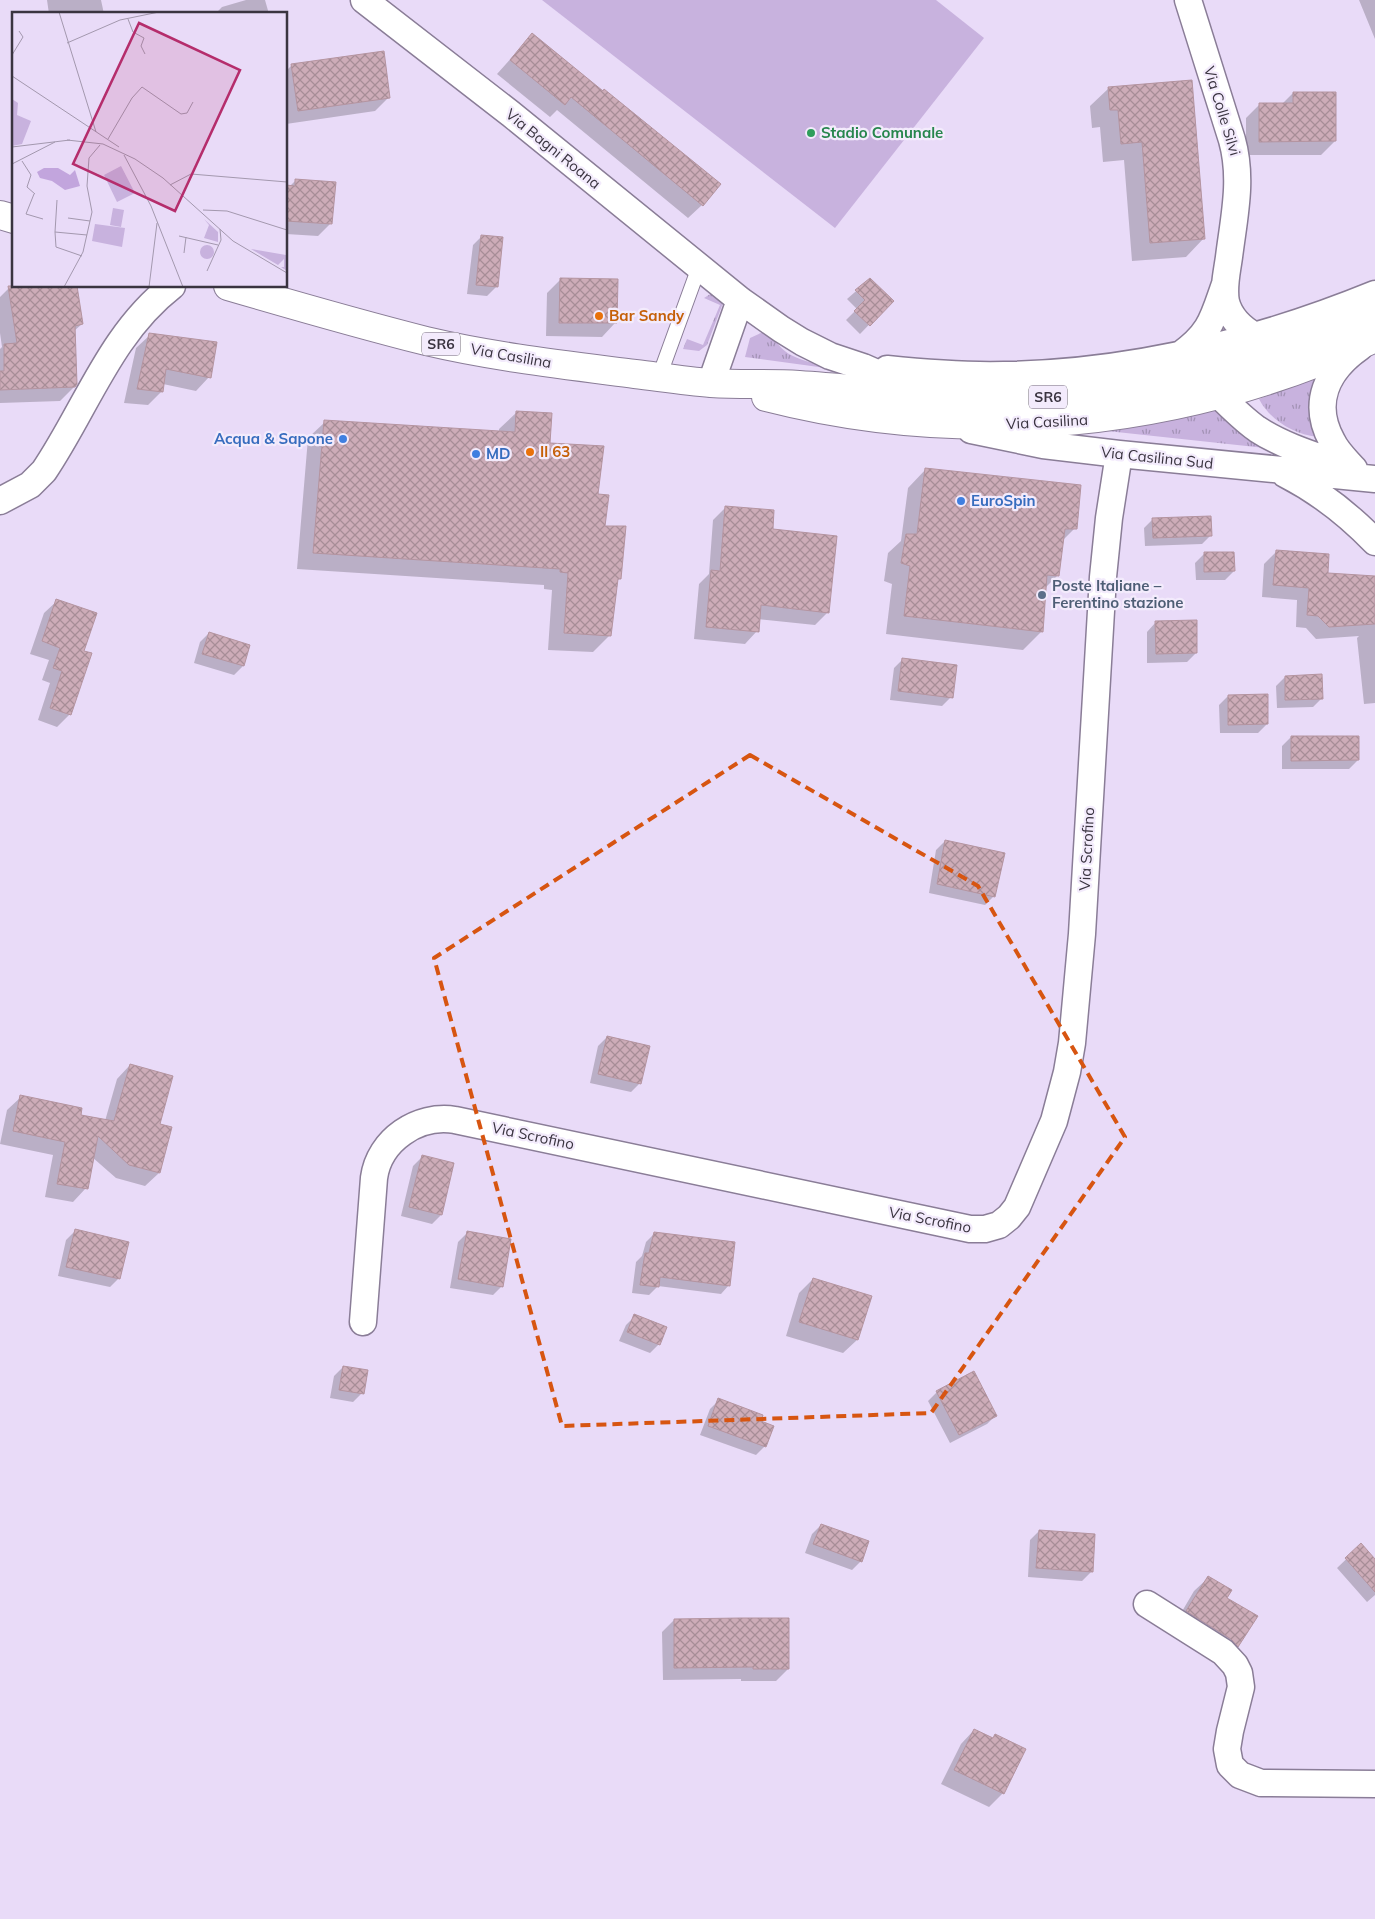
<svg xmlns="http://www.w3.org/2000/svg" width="1375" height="1919" font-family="Mulish,sans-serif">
  <defs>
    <pattern id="grass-tufts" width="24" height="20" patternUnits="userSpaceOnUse" patternTransform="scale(1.25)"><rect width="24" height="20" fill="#c8b2de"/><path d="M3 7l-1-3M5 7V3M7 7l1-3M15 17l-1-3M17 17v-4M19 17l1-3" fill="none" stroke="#a392b5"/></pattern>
    <pattern id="building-cross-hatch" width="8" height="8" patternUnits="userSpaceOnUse" patternTransform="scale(1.25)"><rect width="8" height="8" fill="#cdacb8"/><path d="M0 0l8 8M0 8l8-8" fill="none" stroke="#a78d97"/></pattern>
  </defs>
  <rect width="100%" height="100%" fill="#e9dbf8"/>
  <!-- grass -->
  <path fill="url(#grass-tufts)" d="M712 293 722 300 723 303 707 345 699 351 683 349 687 339 703 345 720 305 704 298Z
    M761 333C773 335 779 348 789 354 801 361 814 362 826 368L745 357 750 338Z
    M1319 377 1317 437C1293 434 1270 420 1259 399Z
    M1214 411H1217L1274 449 1098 430 1154 423Z"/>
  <!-- garden -->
  <path fill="#c8b2de" d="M542 0H936L984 38 835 228Z"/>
  <!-- shadow -->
  <path fill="#0003" d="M47 0H101L104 14H49Z
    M246 0H265L269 14H215L222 7Z
    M1359 0H1375V39Z
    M532 35 702 205 688 218 557 110 550 117 497 74Z
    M292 65 389 97 375 111 286 124V71Z
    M1109 88 1204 238 1186 257 1132 261 1124 160 1103 162 1100 127 1092 128 1090 106Z
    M1293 93 1335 141 1321 155H1246V118L1259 105 1282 104Z
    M296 180 330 224 318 236 286 234V186L289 187Z
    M482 236 496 287 487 296 467 294 473 245Z
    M561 279 615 323 602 337 546 336 547 293Z
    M870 279 892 301 860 334 846 320 857 309 847 299Z
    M9 288 82 324 74 331V387L60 401 0 403V349L2 347 0 333V297Z
    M150 335 209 377 196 391 163 384 162 391 148 405 124 403 136 348Z
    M516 413 596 495 620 578 616 582 610 635 593 652 548 650 552 590 544 589V585L297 569 308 438 325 422 499 433V429Z
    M926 469 1075 528 1062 541 1058 575 1044 589 1042 631 1023 650 886 634 892 584 884 581 888 553 901 541 908 488Z
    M726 507 771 530 828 612 815 625 758 619 757 631 745 644 694 639 699 584 709 574 713 520Z
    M1153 519 1211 535 1202 544 1145 546 1144 528Z
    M1277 551 1326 574 1375 578V703L1364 704 1357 638 1359 636 1316 639 1306 628 1296 627 1297 600 1262 597 1264 564Z
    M1204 554 1234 571 1225 580H1196L1195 563Z
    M57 601 83 652 70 714 57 727 38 720 50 683 42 680 49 660 30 654 44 613Z
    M1156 622 1196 653 1187 662 1147 663V632Z
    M209 633 249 646 243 666 234 675 194 663 200 642Z
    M903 659 951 697 942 706 890 700 894 668Z
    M1285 677 1322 698 1313 707 1277 708 1276 686Z
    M1228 696 1267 724 1258 733H1220L1219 705Z
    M1291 737 1358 760 1349 769H1282V746Z
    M945 841 994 896 985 905 929 893 936 850Z
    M607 1037 640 1083 631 1092 590 1083 598 1046Z
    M130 1065 159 1125V1173L145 1186 116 1178 92 1157 86 1188 73 1202 45 1197 53 1155 0 1144 7 1110 21 1097 79 1116 105 1121 117 1079Z
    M422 1157 453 1164 441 1215 432 1224 401 1216 413 1166Z
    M75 1231 119 1278 110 1287 58 1276 66 1240Z
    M467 1233 502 1286 493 1295 450 1288 458 1242Z
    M654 1234 729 1285 721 1294 658 1286 649 1295 632 1293 636 1262 642 1256 646 1242Z
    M813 1279 857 1340 843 1353 786 1336 799 1293Z
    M635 1316 659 1344 650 1353 619 1341 626 1325Z
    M343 1367 362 1393 353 1402 330 1398 334 1376Z
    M937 1392 996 1415 987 1424 950 1443 928 1401Z
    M719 1400 759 1422 765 1446 756 1455 700 1435 710 1409Z
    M821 1525 861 1561 852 1570 805 1553 812 1534Z
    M1039 1531 1091 1572 1082 1581 1028 1577 1030 1540Z
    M1361 1545 1375 1561V1595L1367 1602 1337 1568Z
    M1208 1578 1225 1599 1237 1646 1224 1659 1174 1625 1194 1591Z
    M674 1620 788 1669 776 1681H741V1679L663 1680 662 1632Z
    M974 1730 992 1739 1003 1793 989 1807 941 1784 961 1744Z"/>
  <!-- building -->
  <path fill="url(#building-cross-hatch)" stroke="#b494a0" d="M532 33 603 91 604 89 721 184 703 206 571 97 565 105 510 60Z
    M384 51 390 98 298 111 291 64Z
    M1192 80 1205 239 1150 243 1142 142 1121 144 1118 110H1110L1108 87Z
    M1293 92H1336V141L1259 142V103H1293Z
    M295 179 336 182 332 224 286 221V185L295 186Z
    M481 235 503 237 498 287 476 285Z
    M560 278 618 279 617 323H559Z
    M870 278 894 301 870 326 854 311 865 300 855 290Z
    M8 286H77L83 324 75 326 77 384 75 387 0 390V371H4V344L17 343Z
    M149 333 217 342 211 378 166 369 163 392 137 389Z
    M516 411 552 413 550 443 604 446 598 494 609 495 605 526H626L621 579H618L611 636 564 633 568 573 560 572V569L313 553 324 420 515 432Z
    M925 468 1081 485 1077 529H1065L1059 576 1047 575 1043 632 904 616 910 566 901 563 906 534H917Z
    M725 506 774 510 773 529 837 536 829 613 761 605 759 632 706 627 711 570 720 571Z
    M1211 516 1212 536 1153 538 1152 518Z
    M1276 550 1329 554 1328 573 1375 576V624L1329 627 1318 616 1307 615 1309 588 1273 585Z
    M1204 552H1234L1235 571 1204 572Z
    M56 599 97 613 84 651 92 653 71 715 50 708 62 671 53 668 60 648 42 641Z
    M1197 620V653L1156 654 1155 621Z
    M209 632 250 645 244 666 202 654Z
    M902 658 957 665 953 698 898 691Z
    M1322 674 1323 699 1285 700V676Z
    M1268 694V724L1228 725V695Z
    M1291 736H1359V760L1291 761Z
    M945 840 1005 853 995 897 937 884Z
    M607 1036 650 1046 641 1084 598 1074Z
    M130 1064 173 1076 160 1124 172 1127 160 1173 129 1165 98 1136 88 1189 57 1184 65 1142 13 1131 20 1095 82 1108 81 1115 114 1121Z
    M422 1155 454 1163 442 1215 409 1207Z
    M75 1229 129 1242 120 1279 66 1267Z
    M467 1231 511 1239 503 1287 458 1279Z
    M654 1232 735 1242 730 1286 660 1277 659 1287 640 1285 645 1253H649Z
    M813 1278 872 1296 858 1340 799 1322Z
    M634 1314 667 1327 660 1345 627 1332Z
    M343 1366 368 1370 364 1394 339 1390Z
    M974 1371 997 1416 959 1435 936 1391Z
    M718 1398 763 1415 761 1421 774 1426 766 1447 708 1426Z
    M821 1524 869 1541 862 1562 813 1544Z
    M1039 1530 1095 1534 1093 1572 1036 1568Z
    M1361 1543 1375 1559V1592L1345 1558Z
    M1208 1576 1232 1590 1227 1598 1258 1616 1238 1647 1231 1639 1186 1611Z
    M741 1618H789V1669H753V1667L674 1668V1619Z
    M974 1729 993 1738 995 1734 1026 1749 1004 1794 954 1770Z"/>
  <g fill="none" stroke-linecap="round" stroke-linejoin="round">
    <defs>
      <path id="service" d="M659 377 699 267"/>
      <path id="minor" d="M364 0 511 114 740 300 781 329 802 342 830 356 863 367 922 393
        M1188 0 1232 140C1243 179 1234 217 1229 257 1227 272 1223 287 1226 302 1230 318 1241 328 1255 336
        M1180 355C1211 333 1213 318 1225 284
        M887 369C926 373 965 376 1004 375 1132 373 1257 342 1375 294
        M711 383 740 300
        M1199 395H1219C1231 407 1243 419 1257 429 1283 446 1313 455 1342 465
        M971 430 1043 445 1119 454 1375 479
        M1354 469C1346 460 1337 452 1332 441 1311 403 1327 370 1360 347
        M1285 474C1320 492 1348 514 1375 542
        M0 501 30 485 44 471C86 409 110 334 172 286
        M363 1322 374 1178C379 1140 418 1114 455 1120L970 1229H985L999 1225 1009 1217 1017 1207 1054 1121 1067 1072 1072 1043 1082 934 1103 577 1109 518 1119 454
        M1147 1604 1223 1652 1235 1665 1239 1673 1241 1687 1230 1731 1227 1749 1230 1765 1240 1775 1261 1783 1375 1784"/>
      <path id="primary" d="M0 215 14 219
        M228 286C293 305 359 324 426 341 494 357 565 365 635 374 660 377 685 381 711 383 740 385 769 383 799 385 871 390 943 399 1015 398 1134 397 1265 362 1375 318
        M766 397C969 449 1185 427 1375 338"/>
    </defs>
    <!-- service casing -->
    <use href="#service" stroke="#8a7d97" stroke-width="16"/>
    <!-- minor casing -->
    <use href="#minor" stroke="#8a7d97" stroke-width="29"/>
    <!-- primary casing -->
    <use href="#primary" stroke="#8a7d97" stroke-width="30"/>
    <!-- service -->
    <use href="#service" stroke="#fff" stroke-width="14"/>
    <!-- minor -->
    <use href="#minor" stroke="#fff" stroke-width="26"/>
    <!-- primary -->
    <use href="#primary" stroke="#fff" stroke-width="28"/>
  </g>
  <!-- marked area -->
  <path fill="none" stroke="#d75511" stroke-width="4" stroke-dasharray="10 6" stroke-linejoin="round" d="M750 755 978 886 1125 1137 931 1413 562 1426 434 958Z"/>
  <!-- markers -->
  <circle fill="#2e9e5b" stroke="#f3ebfc" stroke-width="2" cx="811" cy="133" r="5"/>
  <g fill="#e8710a" stroke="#f3ebfc" stroke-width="2">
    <circle cx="599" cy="316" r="5"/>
    <circle cx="530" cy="452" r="5"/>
  </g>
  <g fill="#3f7fe0" stroke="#f3ebfc" stroke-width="2">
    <circle cx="343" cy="439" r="5"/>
    <circle cx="476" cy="454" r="5"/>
    <circle cx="961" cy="501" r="5"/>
  </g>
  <circle fill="#5c6f8a" stroke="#f3ebfc" stroke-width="2" cx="1042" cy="595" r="5"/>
  <g text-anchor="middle" stroke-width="4.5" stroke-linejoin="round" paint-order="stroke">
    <!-- shield labels -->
    <g fill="#f3ebfc" stroke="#726b78" stroke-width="1">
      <rect x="422" y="332.5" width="38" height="23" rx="4"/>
      <rect x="1029" y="385.5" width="38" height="23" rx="4"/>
    </g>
    <g font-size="14" font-weight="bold" fill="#3a3440">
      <text x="441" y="349">SR6</text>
      <text x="1048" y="402">SR6</text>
    </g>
    <!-- street labels -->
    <g font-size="15" fill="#3a3440" stroke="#f3ebfc">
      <text transform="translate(1222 111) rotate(73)" y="5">Via Colle Silvi</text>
      <text transform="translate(553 149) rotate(39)" y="5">Via Bagni Roana</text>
      <text transform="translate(511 356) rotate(10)" y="5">Via Casilina</text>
      <text transform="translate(1047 422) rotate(-3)" y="5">Via Casilina</text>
      <text transform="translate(1157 458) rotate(6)" y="5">Via Casilina Sud</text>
      <text transform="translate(1087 849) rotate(-87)" y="5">Via Scrofino</text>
      <text transform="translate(533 1136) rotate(12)" y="5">Via Scrofino</text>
      <text transform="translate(930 1220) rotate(11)" y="5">Via Scrofino</text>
    </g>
    <!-- leisure labels -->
    <g font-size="15" font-weight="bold" fill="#27864d" stroke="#f3ebfc" text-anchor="start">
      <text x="821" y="138">Stadio Comunale</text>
    </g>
    <!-- food labels -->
    <g font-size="15" font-weight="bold" fill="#c56008" stroke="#f3ebfc" text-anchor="start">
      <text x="609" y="321">Bar Sandy</text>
      <text x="540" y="457">Il 63</text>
    </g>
    <!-- shop labels -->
    <g font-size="15" font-weight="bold" fill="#366cbe" stroke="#f3ebfc" text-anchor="start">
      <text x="333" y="444" text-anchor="end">Acqua &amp; Sapone</text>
      <text x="486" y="459">MD</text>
      <text x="971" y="506">EuroSpin</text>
    </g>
    <!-- service labels -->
    <g font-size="15" font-weight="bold" fill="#4e5e75" stroke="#f3ebfc" text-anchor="start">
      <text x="1052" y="591">Poste Italiane –<tspan x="1052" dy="17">Ferentino stazione</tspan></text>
    </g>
  </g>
  <!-- overview -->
  <g transform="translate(12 12)">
    <rect width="275" height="275" fill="#e9dbf8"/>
    <path d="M0 87 6 91 5 103 19 109 10 132 0 134ZM192 207 206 220V230L192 226 197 213ZM188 240a7 7 0 1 1 14 0a7 7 0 1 1-14 0Z" fill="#c8b2de"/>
    <path d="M32 156H46L58 163 63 158 68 174 53 178 40 169 28 166 25 160Z" fill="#c2a5dd"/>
    <path d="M239 237 274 243 275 259 269 255H272V247L266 253Z" fill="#c8b2de"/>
    <path d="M109 154 123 181 105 190 92 163ZM101 196 112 198 109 215 98 213ZM83 212 113 216 110 235 80 229Z" fill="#c8b2de"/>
    <path fill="none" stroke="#a398ae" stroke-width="1" d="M47 0 84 120M116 7 121 20 132 26 129 34 133 42M55 31 108 8 147 0M0 43 11 25 7 19M0 64 107 135M96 127 120 86 130 75 169 102 175 101 181 90M55 128 91 132 123 147 151 166 221 229 275 261M0 135 58 128M112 143 139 194 171 275M10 149 19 163 15 175 23 182M0 152 43 130M158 173 179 162 275 170M22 182 14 202 31 207M191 198 215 199 275 218M56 206 78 209M43 220 45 188M167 224 206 233M172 241 174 225M70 244 44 235 43 220 75 223M195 259 209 228 208 217M52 275 71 240 80 200 75 174 77 146 88 133M137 275 145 211"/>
    <path fill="#b52d6c" fill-opacity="0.15" stroke="#b52d6c" stroke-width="2.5" d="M127 11 228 58 163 199 61 152Z"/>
    <rect width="275" height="275" fill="none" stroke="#3a3440" stroke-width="2.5"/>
  </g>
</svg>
